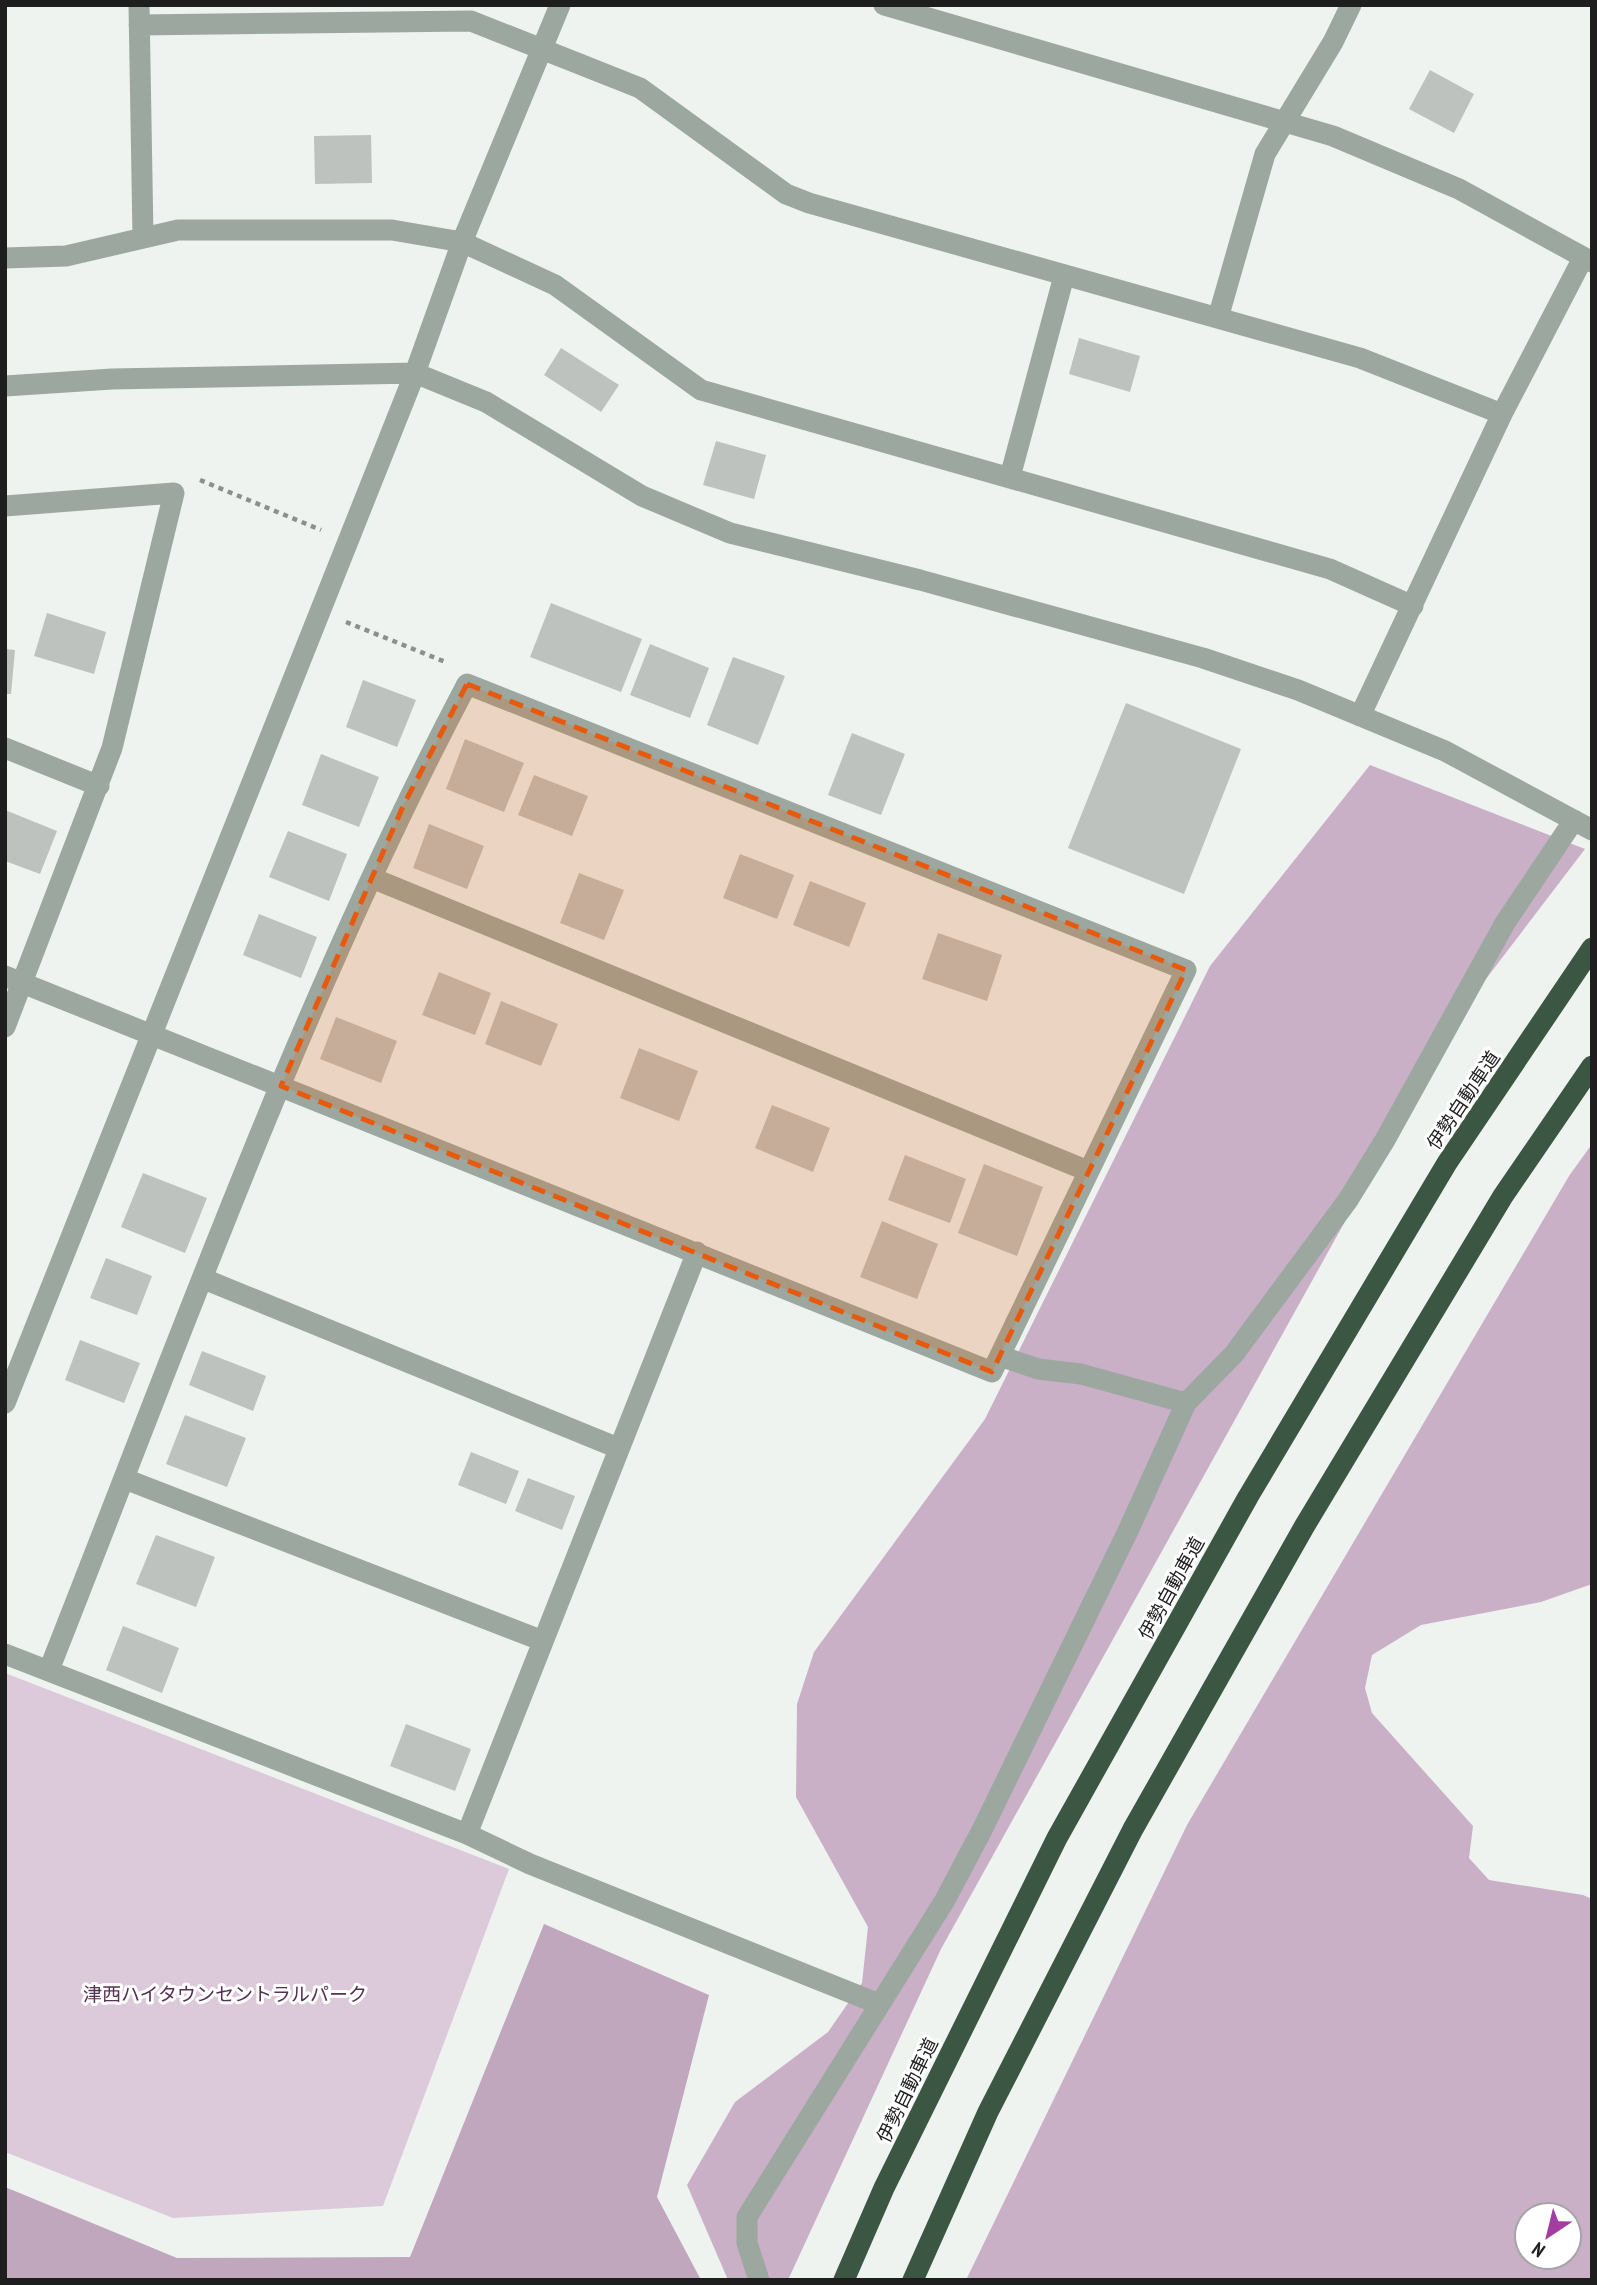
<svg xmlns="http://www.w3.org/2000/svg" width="1597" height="2285" font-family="'PT Sans Narrow','Noto Sans JP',sans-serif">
  <rect width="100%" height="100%" fill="#eef3f0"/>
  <!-- green -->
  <path fill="#dcc9da" d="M5 1673 509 1869 383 2206 173 2218 5 2152Z"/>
  <!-- forest -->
  <path fill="#c9b0c7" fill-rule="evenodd" d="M1370 765 1585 849 1463 1009 941 1949 788 2280H728L687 2185 735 2102 828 2032 862 1983 868 1927 796 1797 797 1704 814 1652 985 1419 1210 966Z
    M1592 1144V1584L1541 1602 1421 1625 1372 1655 1365 1688 1372 1713 1473 1826 1469 1858 1489 1880 1583 1895 1592 1899V2280H966L1187 1825 1569 1176ZM1527 2215H1569V2257H1527Z"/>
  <!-- water -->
  <path fill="#c0a7be" d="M544 1924 709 1995 657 2197 701 2280H5V2187L177 2258 410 2257Z"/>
  <!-- building -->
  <path fill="#bdc2be" d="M1430 70 1474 94 1454 133 1409 109Z
    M371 135 372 183 315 184 314 136Z
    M1079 338 1140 356 1130 392 1069 374Z
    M561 348 619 385 601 412 544 375Z
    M716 441 766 455 754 499 703 485Z
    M551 603 642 639 621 692 530 657Z
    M47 613 106 632 94 674 34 656Z
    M650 644 709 668 690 718 630 695Z
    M5 649 15 650 11 694H5Z
    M733 657 785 676 758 745 707 725Z
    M363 680 416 700 397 747 346 727Z
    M1126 703 1241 749 1184 894 1068 848Z
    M852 733 905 754 881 815 828 795Z
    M465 739 524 763 504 812 446 789Z
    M321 754 379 777 359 827 302 805Z
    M534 775 588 796 572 836 518 815Z
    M5 810 57 831 40 874 5 861Z
    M429 824 484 846 467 889 413 868Z
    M288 831 347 854 329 901 269 877Z
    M740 854 794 875 777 919 723 898Z
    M579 873 624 890 604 940 560 923Z
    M810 881 866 903 849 947 793 925Z
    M259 914 317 937 301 978 243 955Z
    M938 933 1002 955 987 1001 922 979Z
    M439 972 491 993 475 1035 422 1015Z
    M501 1001 558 1024 541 1066 485 1044Z
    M336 1017 397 1041 381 1083 320 1059Z
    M639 1048 698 1071 679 1121 620 1098Z
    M772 1105 830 1128 813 1172 755 1148Z
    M905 1155 966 1179 950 1223 888 1200Z
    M984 1164 1043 1187 1017 1256 958 1233Z
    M143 1173 207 1198 185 1253 121 1227Z
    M882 1221 938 1244 917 1299 860 1277Z
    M106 1258 152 1276 137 1315 90 1298Z
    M80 1340 140 1363 124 1403 65 1380Z
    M202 1351 266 1376 253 1411 189 1385Z
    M185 1415 246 1438 227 1487 166 1464Z
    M471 1452 519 1471 506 1504 458 1485Z
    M528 1478 575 1496 562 1530 515 1511Z
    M156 1535 215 1557 196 1607 136 1584Z
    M123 1626 179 1648 162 1693 106 1670Z
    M406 1724 471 1749 455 1791 390 1766Z"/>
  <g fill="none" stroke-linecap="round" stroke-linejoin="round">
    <!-- path -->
    <path stroke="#8c8f8d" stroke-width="4.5" stroke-dasharray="5 5" stroke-linecap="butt" d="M200 480 321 530
      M346 622 448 663"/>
    <!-- minor -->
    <path stroke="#9ca89f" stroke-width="21" d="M139 5 143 237
      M884 5 1333 136 1459 189 1592 262
      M139 25 471 21 640 88 786 194 809 203 1360 358 1502 414
      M5 258 66 256 178 230H392L462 242 555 285 701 390 1330 569 1413 606
      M1218 318 1265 154 1333 42 1351 5
      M5 386 112 379 415 373 486 402 642 496 730 533 920 580 1203 658 1298 690 1445 751 1592 830
      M1010 477 1064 276
      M5 506 174 493 112 748 5 1027
      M1360 716 1502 414 1583 258
      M5 748 99 786
      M372 878 1088 1171
      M5 976C335 1106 664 1238 992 1372L1186 970 467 684C301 999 180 1339 49 1670
      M204 1279 618 1448
      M1000 1356 1038 1369 1081 1374 1186 1403
      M5 1403 415 373 462 242 560 5
      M125 1479 543 1641
      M5 1654 467 1834 530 1864 879 2004
      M467 1834 697 1252
      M759 2280 747 2243V2217L945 1900 982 1830 1128 1531 1186 1403 1234 1354 1348 1200 1385 1140 1505 923 1574 820"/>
    <!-- highway -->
    <path stroke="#3c5644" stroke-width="21" d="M844 2280 884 2188 1057 1838 1248 1497 1447 1163 1592 948
      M913 2280 988 2112 1133 1829 1304 1527 1503 1196 1592 1066"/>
  </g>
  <!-- marked area -->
  <path fill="#e8590c" fill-opacity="0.2" stroke="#e8590c" stroke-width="5" stroke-dasharray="14 9" stroke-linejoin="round" d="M467 684 1186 970 992 1372 281 1086 404 804Z"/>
  <g text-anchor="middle" stroke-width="6" stroke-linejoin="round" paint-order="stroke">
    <!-- street labels -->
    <g font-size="19" fill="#1d1e1d" stroke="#fff">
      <text transform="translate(1463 1100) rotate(-56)" y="7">伊勢自動車道</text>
      <text transform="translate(1171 1588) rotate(-61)" y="7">伊勢自動車道</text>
      <text transform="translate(907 2090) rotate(-64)" y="7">伊勢自動車道</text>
    </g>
    <!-- park labels -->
    <g font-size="19" fill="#553153" stroke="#fff">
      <text x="225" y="2001">津西ハイタウンセントラルパーク</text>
    </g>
  </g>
  <!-- border -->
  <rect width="1597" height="2285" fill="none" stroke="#1d1e1d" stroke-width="14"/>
  <!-- north arrow -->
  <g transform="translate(1548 2236) rotate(215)"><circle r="33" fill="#ffffff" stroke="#a5a5a5" stroke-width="2"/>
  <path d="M0-5L12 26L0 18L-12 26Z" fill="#a33da1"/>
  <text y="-10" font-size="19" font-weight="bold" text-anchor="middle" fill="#1d1e1d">N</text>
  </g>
</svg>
